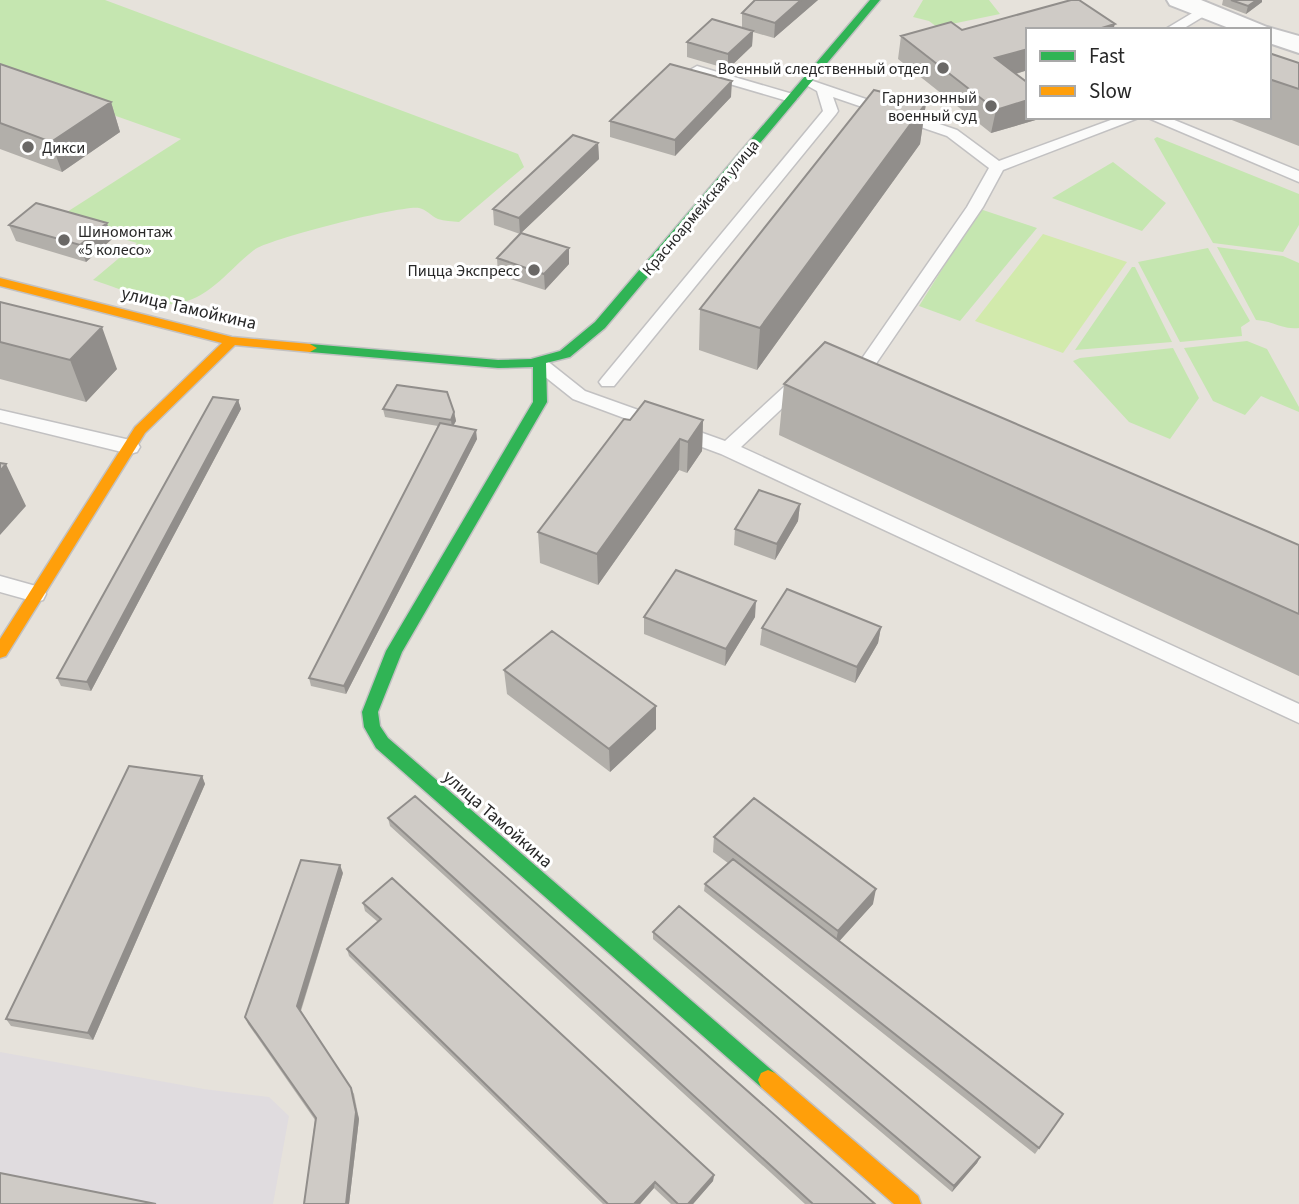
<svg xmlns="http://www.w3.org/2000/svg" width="1299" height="1204" font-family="'Source Sans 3',sans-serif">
  <rect width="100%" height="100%" fill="#e6e2db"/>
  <!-- industrial -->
  <path fill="#e0dcdf" d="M0 1052 204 1089 269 1097 289 1116 273 1204H0Z"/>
  <!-- green -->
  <path fill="#c5e6b0" d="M0 0H105L518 154 524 167 459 222C452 221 444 221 438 219 431 216 426 209 419 208 402 205 268 239 254 250 228 270 210 299 175 304 161 306 110 285 93 280L137 243 56 219 181 139 0 75Z
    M923 0H989L1000 14 937 27 929 21 913 17Z
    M1157 137 1299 194V225L1283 252 1213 243 1154 139Z
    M1113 162 1166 203 1142 231 1052 198Z
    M980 209 1037 228 960 321 919 306Z
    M1217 247 1283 256 1299 263V328C1282 330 1274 321 1256 320Z
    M1208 248 1250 321 1241 327 1242 336 1180 342 1138 262Z
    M1132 267H1135L1172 342 1075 350Z
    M1247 341 1267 349 1299 407V412L1261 396 1245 415 1213 401 1184 348Z
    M1173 348 1199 398 1170 439 1129 422 1073 361 1080 358Z"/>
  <!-- pitch -->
  <path fill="#d2eaac" d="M1043 234 1127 262 1063 353 975 321Z"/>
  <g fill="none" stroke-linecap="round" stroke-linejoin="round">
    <defs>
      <path id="lane" d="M1204 6 1209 7V13L1181 30H1164Z
        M697 66 796 95 798 98 791 102 692 73 690 70Z
        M813 81 957 130 999 161 1119 117H1141L1003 170 983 207 860 387 854 389 845 383 967 207 989 168 947 136 833 97 838 111 836 114 614 386H602L599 382 602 378 823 111 817 91 806 85Z
        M1146 117H1167L1299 171V182Z
        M540 358 546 360 585 391 725 441 797 375H809L812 379 809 383 741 447 1299 704V723L721 454 573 399 534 368 531 364 534 360Z
        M0 410 130 440 137 442 140 447 137 452 130 454 0 422Z
        M0 576 43 588 46 594 43 600 36 602 0 592Z"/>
      <path id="street" d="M1167 0H1201L1267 27 1299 36V53L1269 43V30H1234L1170 5Z"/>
      <path id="fast" d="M870 0H880L605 328 570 357 546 363 547 402 402 652 378 712 380 726 388 738 775 1073 778 1080 775 1087 768 1090 761 1087 376 748 364 727 362 712 386 651 533 402V367L498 368 310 352 303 348 310 344 498 360 531 359 560 351 595 322Z"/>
      <path id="slow" d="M0 278 232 337 310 344 317 348 310 352 235 345 145 433 6 656 0 658V639L135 427 222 343 0 286Z
        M768 1070 775 1073 918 1196 921 1204H894L761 1087 758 1080 761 1073Z"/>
    </defs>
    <!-- lane casing -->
    <use href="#lane" stroke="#c2c1c2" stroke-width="3"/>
    <!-- street casing -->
    <use href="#street" stroke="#c2c1c2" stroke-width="4"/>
    <!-- fast casing -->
    <use href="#fast" stroke="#c2c1c2" stroke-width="3"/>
    <!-- slow casing -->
    <use href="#slow" stroke="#c2c1c2" stroke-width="3"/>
    <!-- lane -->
    <use href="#lane" fill="#fbfbfa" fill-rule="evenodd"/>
    <!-- street -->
    <use href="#street" fill="#fbfbfa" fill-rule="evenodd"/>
    <!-- fast -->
    <use href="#fast" fill="#30b455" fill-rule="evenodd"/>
    <!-- slow -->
    <use href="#slow" fill="#ff9f0a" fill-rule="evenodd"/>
  </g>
  <!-- wall -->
  <path fill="#b2afaa" d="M755 0H818L774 38 753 32 752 46 728 69 687 57V42L742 28V13Z
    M1223 0H1262V2L1246 14 1222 5Z
    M962 30H1028V70L1016 74 1039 119 991 133 898 59 901 36Z
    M1269 53 1299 63V146L1224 117H1269Z
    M0 64 111 102 120 132 62 172 0 149Z
    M731 97 675 156 610 137V121Z
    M926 103 920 144 757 370 699 350 700 309Z
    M598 143 599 159 521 233 569 264 545 290 498 275 497 258 520 234 494 225 493 209Z
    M9 225 112 239 86 262 16 241Z
    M0 302 117 369 86 402 0 379Z
    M784 384 1299 545V676L779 435Z
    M238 400 241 409 91 691 61 686 57 678Z
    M383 409 454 412 456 421 453 426 477 439 346 694 311 686 309 678 438 426 385 417Z
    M630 420H703L702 451 687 473 679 470 598 585 540 563 538 532Z
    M800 504 798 521 775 560 734 545 735 529Z
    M644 617H755L725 666 644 634Z
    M881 627 878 643 855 683 760 645 762 628Z
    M504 670 656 706V729L610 772 507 694Z
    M202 776 205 784 93 1040 11 1026 6 1019Z
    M388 818 875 1204H805L390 826Z
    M714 837 873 904 839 941 1059 1120 1035 1154 704 891 705 884 728 863 713 852Z
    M343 873 301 1011 351 1088 354 1094 359 1119 349 1204H304L315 1120 248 1024 245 1017Z
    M363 903 714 1175 713 1181 693 1204H671L654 1188 640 1204H603L349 956 347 949 378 922 365 911Z
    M653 932 980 1157 977 1163 952 1192 653 939Z"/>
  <!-- shaded-wall -->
  <path fill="#918e8b" d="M801 0H818L774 38 775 23Z
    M1257 0H1262V2L1246 14 1248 6Z
    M1115 24 1113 30H1095Z
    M753 31 752 46 728 69V54Z
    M1028 49V70L990 81 995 58Z
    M732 81 731 97 675 156V140Z
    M1028 100V117H1039V119L991 133 996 110Z
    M111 102 120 132 62 172 51 142Z
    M926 103 920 144 757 370 760 328Z
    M598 143 599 159 520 234 519 218Z
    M107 223 112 239 86 262 80 245Z
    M569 248V264L545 290 544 274Z
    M102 327 117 369 86 402 70 360Z
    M238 400 241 409 91 691 87 682Z
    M454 412 456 421 452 428 451 420Z
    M703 420 702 451 687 473 688 442Z
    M476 430 477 439 346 694 344 686Z
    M680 439 679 470 598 585 597 554Z
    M6 464 26 506 0 535V471Z
    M800 504 798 521 775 560 777 544Z
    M756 601 755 617 725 666 726 649Z
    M881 627 878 643 855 683 857 667Z
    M656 706V729L610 772 609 749Z
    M202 776 205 784 93 1040 88 1033Z
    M340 865 343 873 300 1012 297 1006Z
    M876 889 873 904 835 946 838 931Z
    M351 1088 359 1119 349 1204H346Z
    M980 1157 977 1163 952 1192 954 1186Z
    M714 1175 713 1181 693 1204H688Z
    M655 1182 654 1188 640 1204H634Z"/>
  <!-- building -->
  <path fill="#cfcbc6" stroke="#918e8b" stroke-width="2" d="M755 0H801L775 23 742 13Z
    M1071 0H1079L1115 24 1095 30H1028V49L995 58 1028 83V100L996 110 901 36 951 22 962 30Z
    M1231 0H1257L1248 6Z
    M712 19 753 31 728 54 687 42Z
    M1269 53 1299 63V89L1269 79Z
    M0 64 111 102 51 142 0 123Z
    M670 64 732 81 675 140 610 121Z
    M874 90 926 103 760 328 700 309Z
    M573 135 598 143 519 218 493 209Z
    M36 203 107 223 80 245 9 225Z
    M521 233 569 248 544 274 497 258Z
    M0 302 102 327 70 360 0 342Z
    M825 342 1299 545V614L784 384Z
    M397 385 447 392 454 412 451 420 383 409Z
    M213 397 238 400 87 682 57 678Z
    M645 401 703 420 688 442 680 439 597 554 538 532 624 419 630 420Z
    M440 423 476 430 344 686 309 678Z
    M0 463 6 464 0 471Z
    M759 490 800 504 777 544 735 529Z
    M676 570 756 601 726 649 644 617Z
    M787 589 881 627 857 667 762 628Z
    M552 631 656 706 609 749 504 670Z
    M129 766 202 776 88 1033 6 1019Z
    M415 796 875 1204H813L388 818Z
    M754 798 876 889 838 931 714 837Z
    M733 859 1063 1114 1039 1148 705 884Z
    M301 860 340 865 297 1006 351 1088 356 1112 346 1204H304L316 1118 245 1017Z
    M392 878 714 1175 688 1204H678L655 1182 634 1204H608L347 949 381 919 363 903Z
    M679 906 980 1157 954 1186 653 932Z
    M0 1173 156 1204H0Z"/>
  <!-- markers -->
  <g fill="#6a6866" stroke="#fff" stroke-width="2.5">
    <circle cx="943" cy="68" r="7"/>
    <circle cx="991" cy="106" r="7"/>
    <circle cx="28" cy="147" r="7"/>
    <circle cx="64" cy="240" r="7"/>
    <circle cx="534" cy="270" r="7"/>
  </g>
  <g text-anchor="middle" stroke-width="6" stroke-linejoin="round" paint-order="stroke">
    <!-- far-poi labels -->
    <g font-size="16" fill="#272727" stroke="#fff" text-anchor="end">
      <text x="929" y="74">Военный следственный отдел</text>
      <text x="977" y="103">Гарнизонный<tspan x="977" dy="18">военный суд</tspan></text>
      <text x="42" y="153" text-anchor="start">Дикси</text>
      <text x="78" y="237" text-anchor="start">Шиномонтаж<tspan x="78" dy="18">«5 колесо»</tspan></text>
      <text x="520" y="276">Пицца Экспресс</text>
    </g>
    <!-- far-street labels -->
    <g font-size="16" fill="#272727" stroke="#fff">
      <text transform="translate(700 207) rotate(-50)" y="6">Красноармейская улица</text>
    </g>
    <!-- street labels -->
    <g font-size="18" fill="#272727" stroke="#fff">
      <text transform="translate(189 308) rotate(13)" y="6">улица Тамойкина</text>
      <text transform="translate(498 819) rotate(41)" y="6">улица Тамойкина</text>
    </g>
  </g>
  <!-- legend -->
  <rect x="1026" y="28" width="245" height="91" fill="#ffffff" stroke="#a9a9a9" stroke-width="2"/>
  <rect x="1040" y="51" width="35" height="10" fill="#30b455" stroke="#a9a9a9" stroke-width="2"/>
  <text x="1089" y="63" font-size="21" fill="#272727">Fast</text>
  <rect x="1040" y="86" width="35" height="10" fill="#ff9f0a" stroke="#a9a9a9" stroke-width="2"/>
  <text x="1089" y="98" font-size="21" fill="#272727">Slow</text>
</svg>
